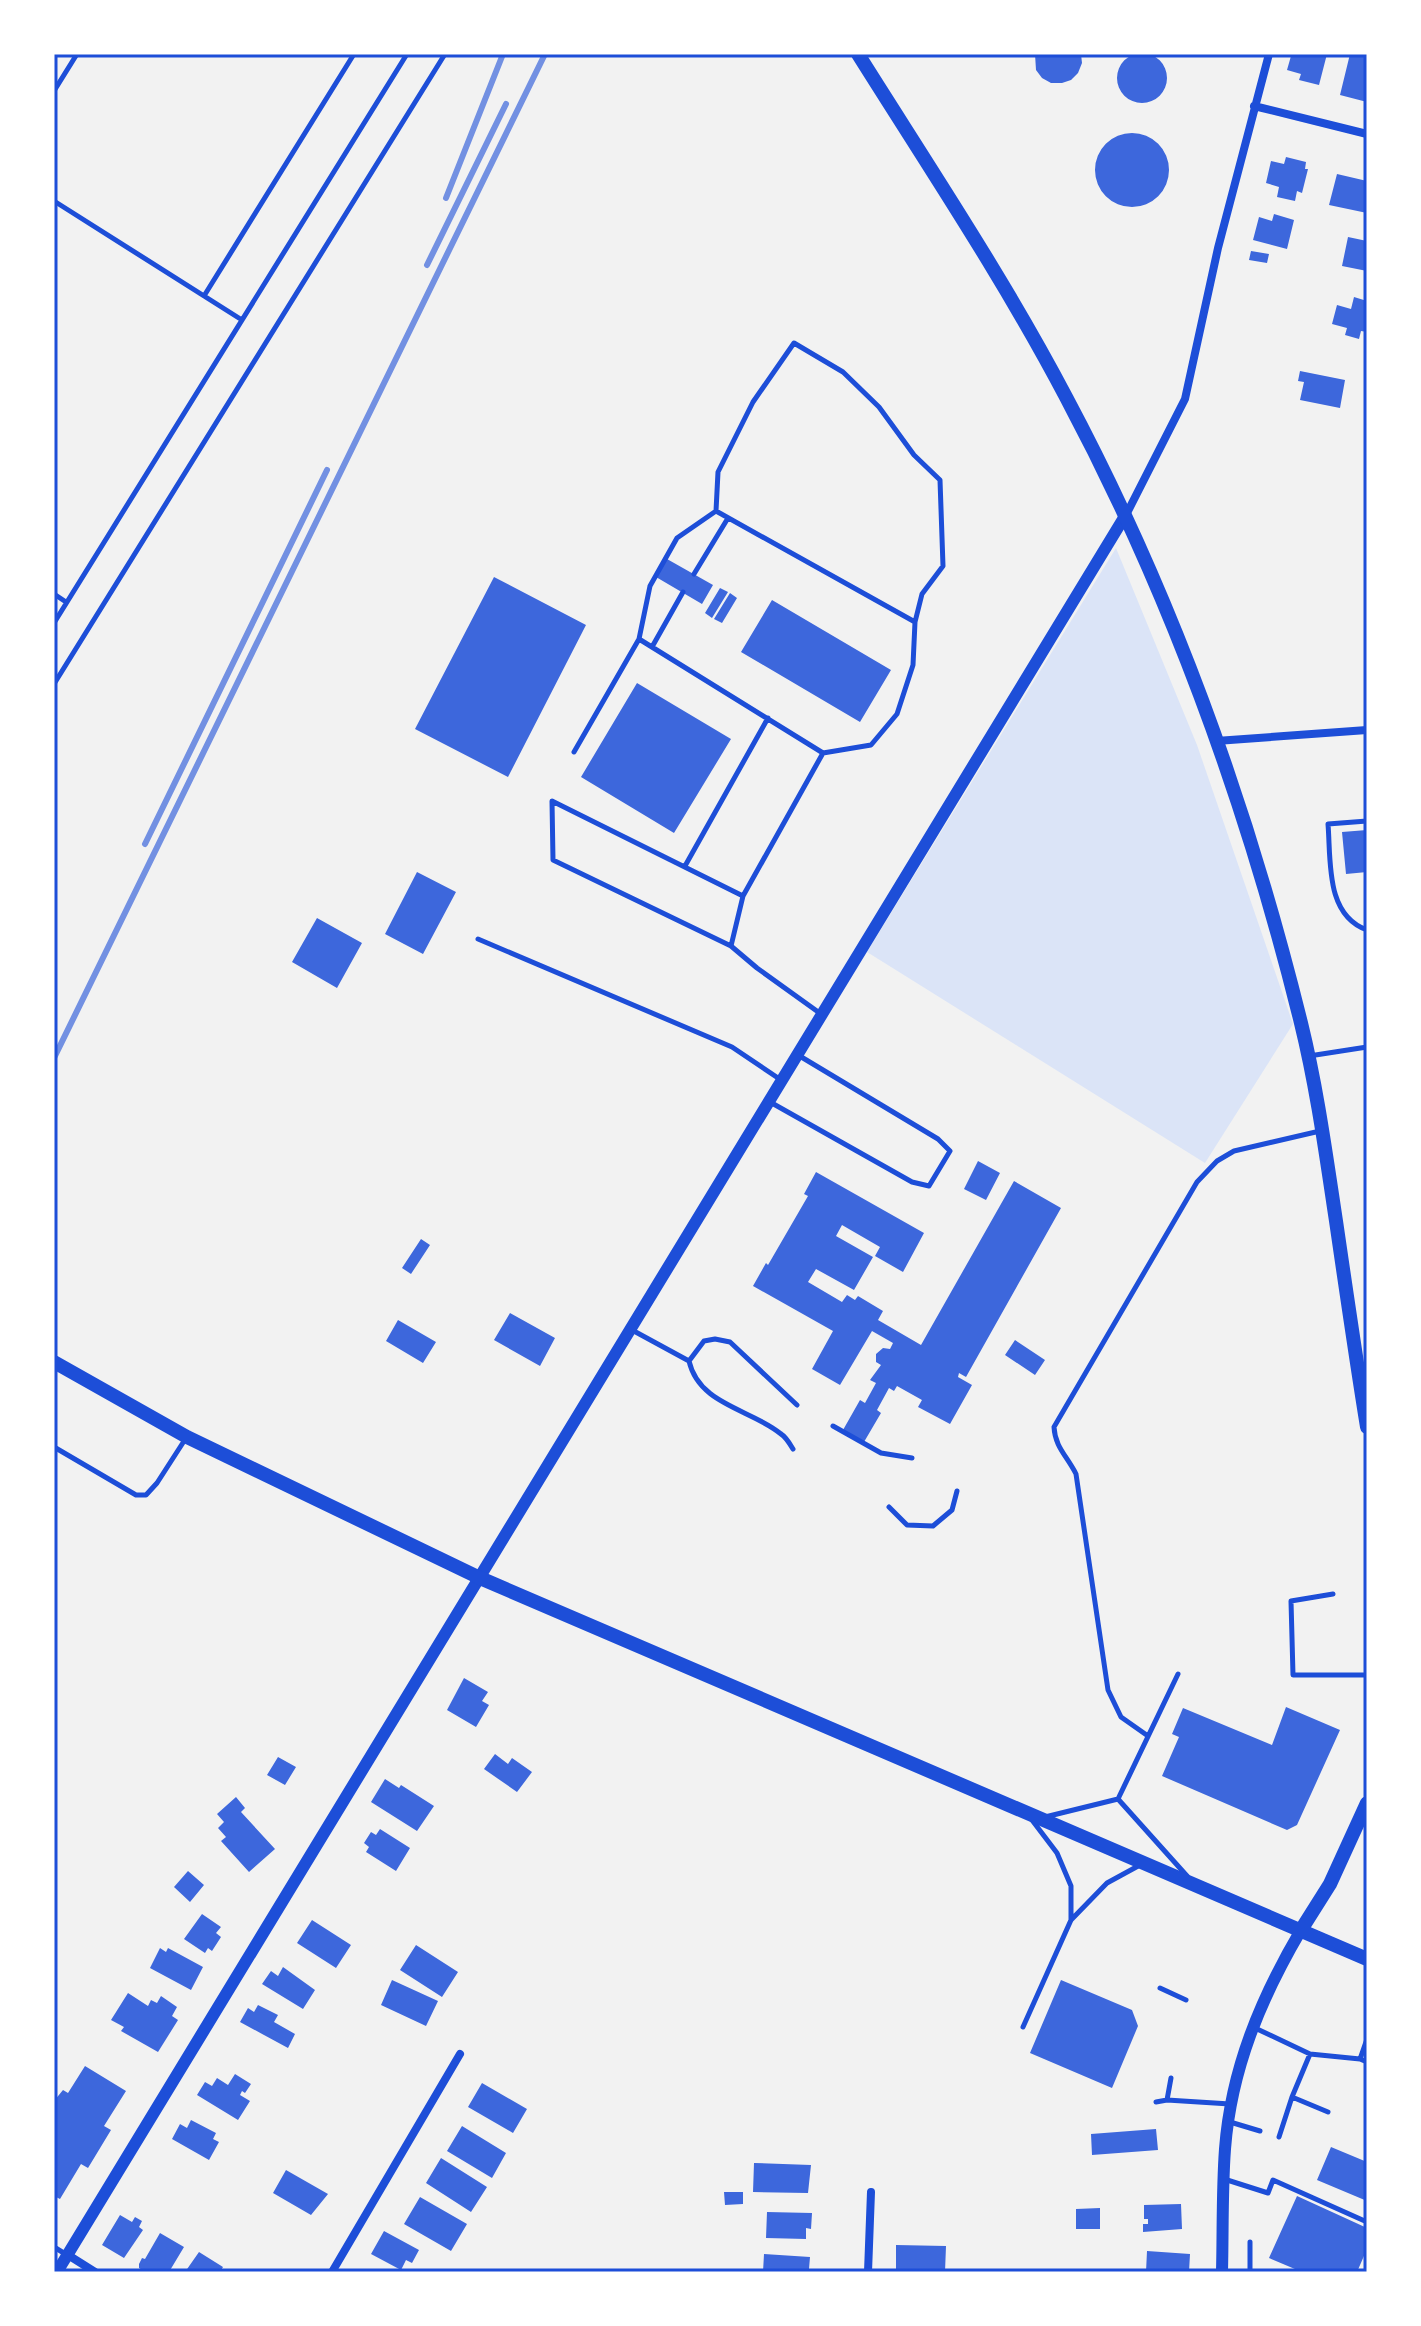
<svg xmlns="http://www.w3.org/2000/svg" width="1421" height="2326" font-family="'DM Sans',sans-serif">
  <rect width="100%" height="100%" fill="#f2f2f2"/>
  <!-- green -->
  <path fill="#dbe4f7" d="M1116 548 1197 745 1293 1024 1205 1163 867 952Z"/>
  <!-- building -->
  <path fill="#3d67dc" d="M1117 78a25 25 0 1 1 50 0a25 25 0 1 1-50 0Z
    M1035 54H1081L1082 63 1078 73 1071 80 1062 83H1051L1042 78 1036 70Z
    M1298 54H1327L1319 85 1299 80 1301 74 1287 70 1291 56 1297 57Z
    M1350 54H1367V102L1340 95Z
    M1095 170a37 37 0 1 1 74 0a37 37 0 1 1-74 0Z
    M1286 157 1306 162 1305 169H1308L1302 193 1297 191 1295 201 1277 197 1279 187 1266 183 1271 161 1284 164Z
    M1337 174 1367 181V213L1329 205Z
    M1274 214 1294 220 1287 249 1253 240 1259 217 1272 221Z
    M1348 237 1367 241V271L1342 266Z
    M1251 251 1269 254 1267 263 1249 260Z
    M1354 297 1367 301V332L1361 331 1359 339 1345 335 1347 328 1332 324 1337 305 1351 309Z
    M1300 371 1345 380 1340 408 1300 400 1304 382 1298 381Z
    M667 559 713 585 702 604 656 577Z
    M494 577 586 625 508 777 415 729Z
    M720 588 728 592 712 618 705 613Z
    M730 593 737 598 722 623 714 619Z
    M772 600 891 670 860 722 741 652Z
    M637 683 731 739 674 833 581 777Z
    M1367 830V872L1346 874 1342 832Z
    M417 872 456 892 423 954 385 934Z
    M317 918 362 943 337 988 292 962Z
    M978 1161 1000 1173 986 1200 964 1189Z
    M816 1172 924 1233 903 1272 875 1256 880 1247 842 1225 836 1236 873 1257 854 1290 816 1269 808 1282 842 1302 847 1295 855 1300 858 1296 883 1311 878 1320 921 1345 1014 1181 1061 1208 966 1377 959 1373 958 1377 972 1385 950 1424 918 1407 922 1400 897 1386 894 1391 889 1388 877 1410 881 1413 864 1442 843 1430 860 1400 865 1403 876 1383 870 1380 881 1365 876 1362V1354L883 1348 890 1349 893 1343 872 1331 840 1385 812 1369 833 1331 753 1286 766 1263 768 1265 808 1196 804 1194Z
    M421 1239 430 1245 411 1274 402 1268Z
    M510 1313 555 1338 540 1366 494 1340Z
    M398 1320 436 1342 423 1363 386 1341Z
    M1015 1340 1045 1360 1035 1375 1005 1355Z
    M464 1678 488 1692 482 1701 489 1705 476 1727 447 1710Z
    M1286 1707 1340 1730 1297 1825 1287 1830 1162 1776 1179 1737 1172 1734 1183 1708 1272 1745Z
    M495 1754 508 1764 512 1758 532 1772 517 1792 484 1769Z
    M278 1757 296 1767 285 1785 267 1775Z
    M385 1779 399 1788 401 1785 434 1806 417 1831 371 1802Z
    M236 1797 245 1808 241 1812 275 1849 249 1872 221 1841 226 1837 218 1828 224 1822 217 1814Z
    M380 1829 410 1848 396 1871 366 1852 369 1847 364 1843 371 1832 376 1835Z
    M188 1871 204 1885 190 1902 174 1887Z
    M202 1914 221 1927 216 1933 221 1937 212 1951 208 1948 205 1953 184 1939Z
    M312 1920 351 1945 336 1968 297 1943Z
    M416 1945 458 1972 442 1997 400 1970Z
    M160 1948 166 1952 168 1948 203 1967 191 1990 150 1968Z
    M283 1967 315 1990 303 2009 262 1984 271 1971 278 1976Z
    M392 1980 438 2001 426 2026 381 2005Z
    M1061 1980 1132 2010 1138 2026 1112 2088 1030 2053Z
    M128 1993 148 2006 151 2000 157 2003 161 1996 177 2007 172 2016 178 2020 158 2052 121 2031 124 2027 111 2020Z
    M258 2005 278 2015 274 2022 295 2034 288 2048 240 2022 248 2008 254 2012Z
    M85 2066 126 2091 104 2126 111 2130 88 2168 81 2164 60 2199 54 2196V2101L63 2090 68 2093Z
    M235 2074 251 2084 245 2093 242 2091 240 2095 250 2101 238 2120 197 2095 205 2082 212 2086 217 2078 228 2085Z
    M482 2083 527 2109 513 2133 468 2107Z
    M191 2120 216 2133 213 2139 219 2142 209 2160 172 2139 180 2124 187 2128Z
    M462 2126 506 2153 492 2178 447 2151Z
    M1156 2129 1158 2150 1092 2155 1091 2134Z
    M1331 2147 1367 2162V2201L1317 2180Z
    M441 2158 487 2187 471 2212 426 2183Z
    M754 2163 811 2165 808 2193 753 2192Z
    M286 2170 328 2194 311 2215 273 2193Z
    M724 2192H743V2204L725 2205Z
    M1297 2196 1367 2228V2249L1357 2272H1302L1269 2258Z
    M420 2197 467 2224 451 2251 404 2224Z
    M1181 2204 1182 2229 1143 2232V2224H1148V2219H1144V2205Z
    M1100 2208V2229H1076V2209Z
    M767 2212 812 2213 811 2229 806 2228V2239L766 2238Z
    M120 2215 132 2222 135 2217 142 2221 139 2227 143 2230 124 2258 102 2245Z
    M384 2231 419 2250 412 2263 406 2260 401 2270 371 2254Z
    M160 2233 184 2247 169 2272H145L139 2268V2264L142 2258 145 2259Z
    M896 2245 946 2246 945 2272 896 2270Z
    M1147 2251 1190 2254 1189 2272H1146Z
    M199 2252 223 2267 220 2272H185Z
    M764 2254 810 2257 809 2269H803L802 2272H763Z"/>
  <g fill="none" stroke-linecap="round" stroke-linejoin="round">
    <!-- service -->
    <path stroke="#1d4ed8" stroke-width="5" d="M54 91 77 54
      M54 201 242 320
      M204 296 354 54
      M716 511 718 472 753 402 794 343 843 372 879 407 914 455 940 480 943 566 922 594 915 622
      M694 574 728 518
      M54 594 66 602
      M54 623 407 54
      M639 639 823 753 743 896 731 946 757 968 821 1014
      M652 647 683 592
      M54 684 445 54
      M574 752 639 639 650 586 677 538 716 511 915 622 913 665 897 714 871 745 823 753
      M1367 821 1328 824C1331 860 1325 915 1367 930
      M685 866 768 718
      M478 939 732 1047 781 1080
      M731 946 553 860 552 801 743 896
      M1309 1056 1367 1047
      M770 1102 912 1182 929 1186 950 1151 938 1139 798 1055
      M632 1330 689 1361
      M833 1426 881 1453 912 1458
      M54 1447 136 1495H146L157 1483 186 1438
      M793 1449C790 1444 786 1437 781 1434 751 1409 699 1405 689 1361L704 1341 715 1339 730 1342 797 1405
      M889 1507 907 1525 933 1526 952 1510 957 1491
      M1333 1594 1291 1601 1293 1675H1367
      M1148 1736 1121 1717 1108 1690 1076 1474C1067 1456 1055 1447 1054 1427L1197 1182 1217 1161 1234 1151 1320 1131
      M1118 1799 1178 1674
      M1118 1799 1187 1876
      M1045 1817 1118 1799
      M1032 1820 1057 1853 1071 1886V1919
      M1160 1988 1186 2000
      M1023 2027 1071 1920 1107 1883 1140 1865
      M1255 2028 1310 2054 1360 2059
      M1367 2039 1360 2059 1367 2062
      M1292 2097 1328 2112
      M1167 2100 1171 2078
      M1156 2102 1167 2100 1230 2104
      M1230 2122 1260 2131
      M1279 2137 1292 2097 1310 2054
      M1224 2179 1268 2193 1273 2180 1367 2222
      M54 2247 67 2255
      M1250 2272V2242"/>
    <!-- minor -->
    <path stroke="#1d4ed8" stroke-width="8" d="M1254 106 1367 134
      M1126 515 1185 399 1218 248 1269 54
      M1216 741 1367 730
      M68 2255 95 2272
      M332 2272 460 2054
      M868 2272 871 2192"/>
    <!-- tertiary -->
    <path stroke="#1d4ed8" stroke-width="12" d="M57 2272 1125 516
      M1222 2272C1223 2231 1222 2190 1225 2149 1231 2069 1261 1998 1301 1930"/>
    <!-- secondary -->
    <path stroke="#1d4ed8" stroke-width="14" d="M858 54C929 167 1004 279 1066 397 1171 594 1248 808 1301 1023 1317 1088 1326 1155 1336 1221 1346 1290 1356 1359 1367 1427
      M54 1362 187 1437 480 1578 1367 1959
      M1301 1930 1330 1884 1367 1803"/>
    <!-- rail -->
    <path stroke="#7290e2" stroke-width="6" d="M446 198 503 54
      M427 265 506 104
      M145 844 327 470
      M54 1058 545 54"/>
  </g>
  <!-- border -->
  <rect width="1421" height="2326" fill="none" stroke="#ffffff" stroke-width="112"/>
  <rect x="56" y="56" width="1309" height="2214" fill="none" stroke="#1d4ed8" stroke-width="3"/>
</svg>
